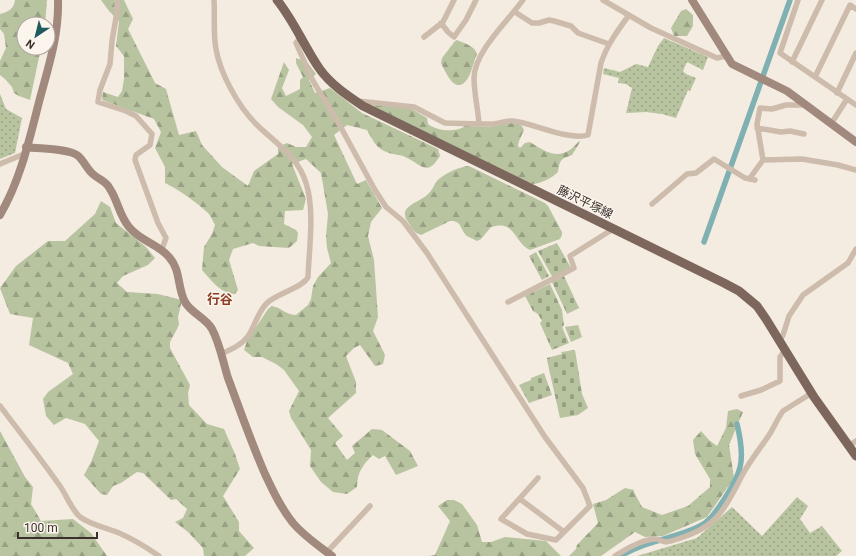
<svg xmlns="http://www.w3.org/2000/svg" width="856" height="556" font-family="Roboto,'Noto Sans JP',sans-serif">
  <defs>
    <pattern id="grass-dots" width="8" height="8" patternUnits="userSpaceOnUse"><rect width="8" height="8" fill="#b8c4a0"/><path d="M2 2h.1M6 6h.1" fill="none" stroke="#97a083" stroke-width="1.8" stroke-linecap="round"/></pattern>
    <pattern id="forest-firs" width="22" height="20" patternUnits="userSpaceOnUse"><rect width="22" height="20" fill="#b8c4a0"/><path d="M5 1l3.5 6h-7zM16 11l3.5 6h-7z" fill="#97a083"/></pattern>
    <pattern id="cemetery-stones" width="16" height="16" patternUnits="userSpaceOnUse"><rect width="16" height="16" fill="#b8c4a0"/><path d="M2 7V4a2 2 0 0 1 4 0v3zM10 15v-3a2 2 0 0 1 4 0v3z" fill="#97a083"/></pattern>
  </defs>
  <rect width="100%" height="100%" fill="#f4ebe1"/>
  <!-- grass -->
  <path fill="url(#grass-dots)" d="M664 38 708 57 703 70 687 62 683 71 686 74 696 78 690 91 688 90 676 118 662 114 646 112 626 113 632 88 626 84 618 83 619 78 603 74 604 68 620 72 636 64 648 67 658 46Z
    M0 94 6 109 22 118 15 153 0 159Z
    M797 497 808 506 800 519 810 533 822 526 842 551 836 556H637L697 538 732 507 762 536Z"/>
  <!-- forest -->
  <path fill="url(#forest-firs)" d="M15 0H47L45 24H24V48H41L30 100 19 96 14 93 12 87 5 79 0 75V61L6 48 4 34 0 29V14C8 12 14 9 15 0Z
    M101 0H124L133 19 128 29 155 83 166 89 179 135 196 131 202 145 222 167 248 186 254 171 278 154V147L287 143 296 147H306L312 137 303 125 278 107 271 99 284 62 289 70 282 88 286 96 300 89V80L303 77 296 63V58L307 62 316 74 309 80 315 93 330 88 362 113 438 149 440 156C426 178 422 164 405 157 402 155 397 155 393 154 377 150 375 144 367 130L347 125 334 135 357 184 366 180 382 208 371 222 368 236 374 260 378 317 373 331 385 355 383 364 375 366 360 345 354 348 346 356 356 382V393L328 418 343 436 335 443 347 460 355 453 352 446 372 429 382 430 410 451 418 466 396 475 385 456 379 459 373 455C363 464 357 473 357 487L347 494 333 492 321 482 310 466 311 450 291 418 289 411 299 391 284 370 276 364 262 357H253L244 350 247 341 268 309 272 306C282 308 284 314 296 315L308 305 311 299 313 286 318 277 331 263 327 248 326 236 328 214 321 173 306 159 292 164 306 199 303 210 285 211 284 224 296 230 298 233 297 241 289 248 259 246 253 243 233 249 229 260 238 290 235 294C221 294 210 279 202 270L204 247 212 234 215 225C213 221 211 217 209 214 199 204 178 189 165 183V167L155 148 161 132 154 119 102 100 103 92 118 97 122 91 124 79V56L116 46 119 21 109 11Z
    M686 9 693 15V26L687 36H674L671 28 681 11Z
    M457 40C465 44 474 45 477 54 474 60 471 74 468 78 456 97 446 73 441 63L442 58 455 41Z
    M374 104 410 108 427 118 428 124C437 131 456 133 465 126 473 126 481 127 488 127 499 126 520 117 524 130L519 141 518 146 520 148 525 143 530 142C549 155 563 161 579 141L580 142 572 155C560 159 560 160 558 172 552 178 540 184 532 184L376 108 373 106Z
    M467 166 471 167 545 203 548 206 562 232V235L560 239 530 250C518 245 515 228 504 226 500 225 495 226 491 227L481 239 477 241C474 239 470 238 467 236 460 230 462 220 450 221L421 235C414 233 412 228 408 222 396 205 422 203 430 192 433 189 434 185 436 182 443 174 457 168 467 166Z
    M101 201 110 207 116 223 146 247 155 258 148 265 123 276 117 283 127 292 158 294 182 300 178 317 179 324 177 329 170 342V348L190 385 188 393 189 405 207 424 224 429 235 454 240 469 223 496 239 522V531L254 548 245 556H204L203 548 188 532 175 522 183 518 187 509 176 499 171 500 143 473 137 472 121 483 113 486 107 495 101 494 84 475 91 462 99 441 85 424 66 418 54 425 46 416 43 399 48 392 73 374 68 363 29 345 33 318 10 314 0 288 16 266 48 241H65L95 214Z
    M737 409 743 412 729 445 734 478 707 517 663 536 645 537 635 532 601 556H569L576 549 577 545 598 523 593 504 606 500 625 488 634 490V492L642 507 662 515 688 506 710 487V479L695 454 693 440 701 431 709 440 717 446 726 428 728 411Z
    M0 431 25 477 33 487 31 504 41 521 73 519 91 533 107 556H0Z
    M447 500H454L462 504 477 525 482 542H491L505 537 546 541 561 556H429L435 555 450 521 438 506Z"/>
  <!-- cemetery -->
  <path fill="url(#cemetery-stones)" d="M557 243 571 268 553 278 538 251Z
    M536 252 549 276 542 280 529 256Z
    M564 276 579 308 567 314 552 282Z
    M550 284 562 310 564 325 562 327 569 343 552 350 540 323 542 321 538 314 533 311 525 296Z
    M578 325 582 337 571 342 565 327Z
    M575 350 582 394 588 408 578 415 560 418 547 360V358L562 354 561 352Z
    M544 373 552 395 529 403 519 385 531 380V378Z"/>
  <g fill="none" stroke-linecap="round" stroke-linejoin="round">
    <!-- canal -->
    <path stroke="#7fb0b2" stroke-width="5.5" d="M704 242 790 0
      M621 556C644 541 673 539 698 527 709 522 715 513 721 504 742 473 746 461 737 424"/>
    <!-- street -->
    <path stroke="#cdbbac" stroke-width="5.5" d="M117 0V12L112 41 110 64 100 90 98 102 126 111 136 116 152 134 150 145 136 155 135 160 158 223 166 238 162 249
      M214 0C215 16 213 33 216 49 220 73 238 106 256 124 275 143 298 156 306 183 315 210 309 249 308 277 304 287 276 294 267 303 258 312 256 323 250 333 244 344 232 349 221 354
      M523 0C508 21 474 52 474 78 474 93 478 109 479 124 483 124 488 124 492 124 499 124 506 120 513 121 533 123 569 141 588 135L601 63C607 45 618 30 629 15
      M603 0 651 28 717 58 726 56
      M798 0 780 53 856 105
      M515 12 532 23H539L549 20 554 21 571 26 578 33 609 44
      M441 23 448 32 454 37 466 20 476 0
      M424 37 443 22 454 0
      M300 38 296 43 313 81 339 124 375 190 386 207 403 221 427 253 545 437 583 488 590 506 556 540 527 534 501 519 538 478
      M792 62 822 0
      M815 77 850 5 856 9
      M837 93 856 53
      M358 101 414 107 445 123 479 124
      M831 124 847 99
      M757 128 781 132 790 131 804 134
      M763 160 802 159 838 165 856 170
      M0 164 24 154
      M750 178 763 160 757 124 760 108 772 109 786 105H805
      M652 204 687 174 696 173 714 159 745 178 755 180
      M508 302 574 268 570 256 613 229
      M779 342 783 335 789 316 803 295 848 263 856 249
      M741 396 761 390 780 381V357L785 350
      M0 406C20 432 41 459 60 486 67 496 71 509 80 517 91 525 107 528 119 533 133 539 146 547 159 556
      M849 446 856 441
      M520 499 564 532
      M327 552 370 506
      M615 556C626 549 641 540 654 539 658 538 662 542 666 542 674 541 696 533 703 528 723 517 733 492 744 472 752 458 762 446 771 432 775 425 778 418 783 411L807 396 811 392"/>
    <!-- secondary -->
    <path stroke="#a18a7d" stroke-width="8" d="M692 0 732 64 787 91 856 142
      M26 147C40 149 66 148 77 155 84 160 87 170 94 175 100 180 107 182 110 189 118 201 119 215 129 227 140 241 158 244 169 257 181 270 177 287 185 302 191 313 206 318 212 329 220 344 223 362 228 378 240 410 251 442 265 474 273 491 281 508 293 523 304 536 319 546 332 556
      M0 215C20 181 29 141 39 102 48 68 59 36 58 0"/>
    <!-- primary -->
    <path stroke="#7d675c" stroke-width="9" d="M277 0C294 21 304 46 319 68 330 84 348 96 363 106L724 283 739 291 757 306 766 319 814 397 856 456"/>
  </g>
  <g text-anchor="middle" stroke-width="3" stroke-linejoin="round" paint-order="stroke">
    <!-- street labels -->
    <g font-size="12" fill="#3b302b" stroke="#fbf5ee">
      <text transform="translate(585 202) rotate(26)" y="4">藤沢平塚線</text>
    </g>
    <!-- neighbourhood labels -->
    <g font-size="13" font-weight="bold" fill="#8c3b22" stroke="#fbf5ee">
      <text x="220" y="304">行谷</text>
    </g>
  </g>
  <!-- north arrow -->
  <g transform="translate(36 36) rotate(215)"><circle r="19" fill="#fbf5ee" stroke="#aea6a0"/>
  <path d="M0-3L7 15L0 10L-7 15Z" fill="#1f5a5e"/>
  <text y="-6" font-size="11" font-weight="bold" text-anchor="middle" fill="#3b302b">N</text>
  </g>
  <!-- scale -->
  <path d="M18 532v6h79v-6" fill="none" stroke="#3b302b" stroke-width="2"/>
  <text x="24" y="532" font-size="12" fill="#3b302b" stroke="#fbf5ee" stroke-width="3" paint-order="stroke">100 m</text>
</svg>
